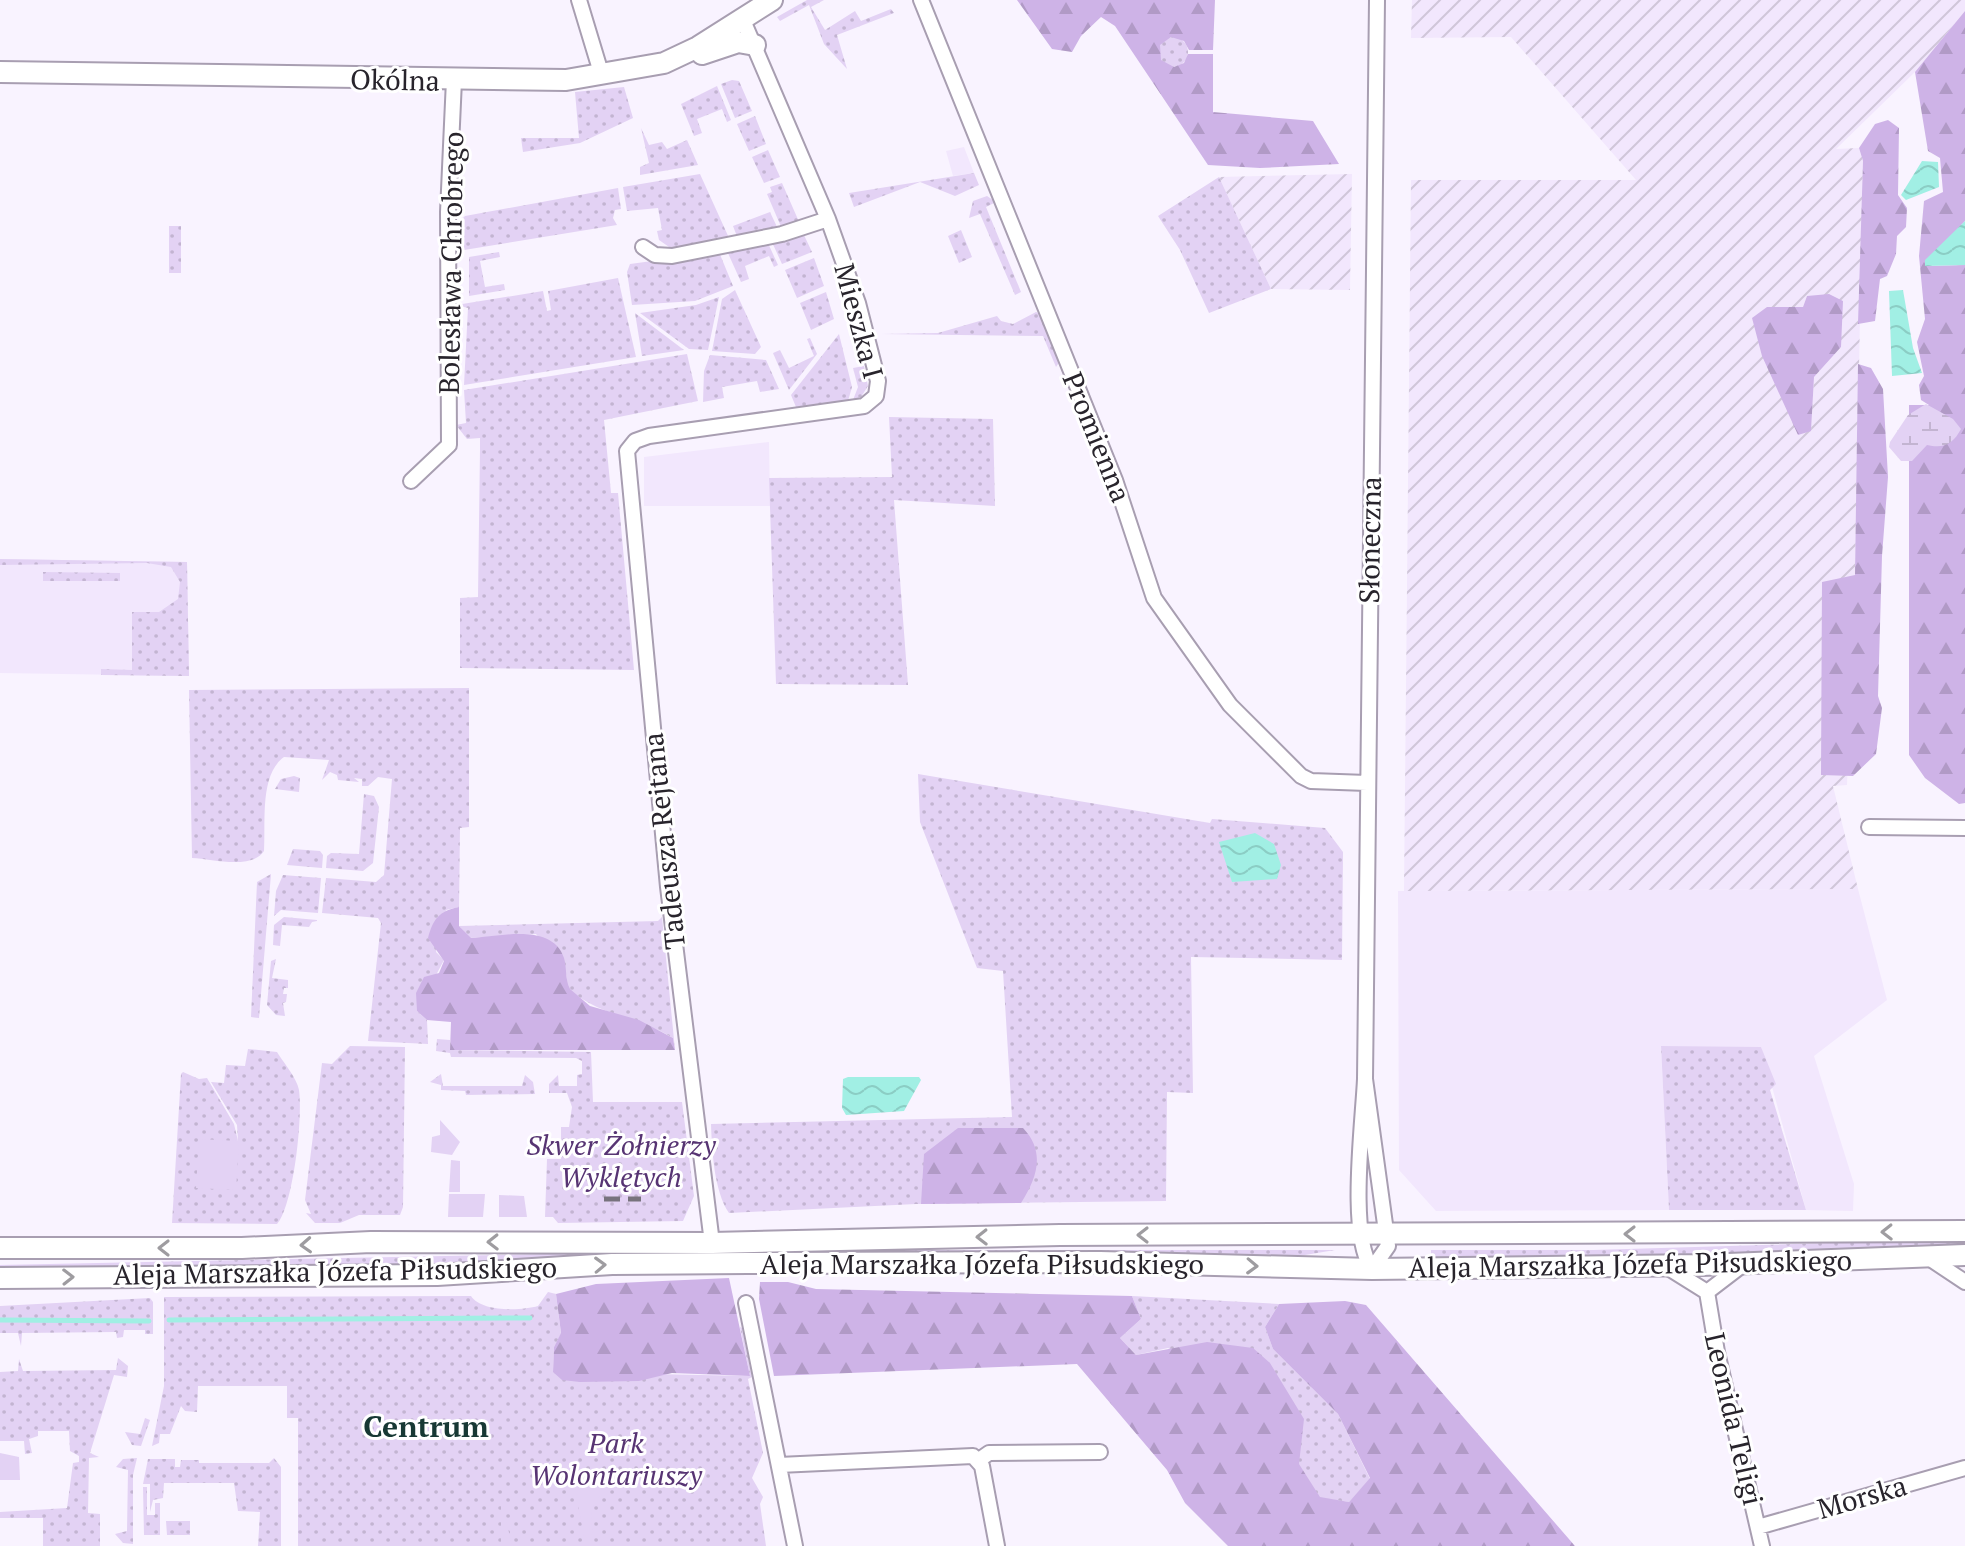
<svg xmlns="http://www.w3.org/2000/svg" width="1965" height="1546" font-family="'PT Serif',serif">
  <defs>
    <pattern id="industrial-furrows" width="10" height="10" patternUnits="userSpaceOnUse" patternTransform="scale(2)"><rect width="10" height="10" fill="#f2e7fd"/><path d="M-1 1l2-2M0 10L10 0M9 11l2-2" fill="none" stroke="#d0c6d9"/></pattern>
    <pattern id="grass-dots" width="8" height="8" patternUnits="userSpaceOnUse" patternTransform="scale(2)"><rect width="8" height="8" fill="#e3d2f4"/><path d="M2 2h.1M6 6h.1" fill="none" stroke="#c3b4d1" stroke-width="1.8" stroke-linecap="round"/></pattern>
    <pattern id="forest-firs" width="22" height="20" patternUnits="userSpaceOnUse" patternTransform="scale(2)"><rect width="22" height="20" fill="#ceb3e7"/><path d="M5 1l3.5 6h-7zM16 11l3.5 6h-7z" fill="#b19ac6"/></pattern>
    <pattern id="wetland-marsh" width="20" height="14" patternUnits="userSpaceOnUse" patternTransform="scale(2)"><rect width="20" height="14" fill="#e3d2f4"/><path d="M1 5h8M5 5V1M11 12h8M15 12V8" fill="none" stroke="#c3b4d1"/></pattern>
    <pattern id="water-waves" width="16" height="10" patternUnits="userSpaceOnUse" patternTransform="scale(2)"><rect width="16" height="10" fill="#a1efe4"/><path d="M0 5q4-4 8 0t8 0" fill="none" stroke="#8bcdc4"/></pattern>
  </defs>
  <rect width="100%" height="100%" fill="#f9f3ff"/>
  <!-- built -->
  <path fill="#f2e7fd" d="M964 147 974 173 953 176 946 151Z
    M769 442 770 506H644V457Z
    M0 559 187 562 189 676 0 673Z
    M1858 889 1887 1000 1814 1056 1854 1184 1853 1211 1806 1210 1761 1047H1661L1669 1210 1436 1211 1399 1170 1398 891Z"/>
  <!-- industrial -->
  <path fill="url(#industrial-furrows)" fill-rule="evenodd" d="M1412 0H1965V11L1915 72 1836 149 1859 148 1863 161 1855 575 1847 785 1833 786 1858 889 1404 891 1411 180H1636L1511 37 1411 38ZM1807 296H1816L1841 347 1814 377 1811 430 1767 307H1803Z
    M1352 174 1350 290 1271 289 1219 177Z"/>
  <!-- grass -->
  <path fill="url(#grass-dots)" d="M807 0H824L811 7 825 30 855 11 861 21 891 9 894 13 837 35 847 69 824 44 809 5 780 21 777 17Z
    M1158 52a15 15 0 1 1 30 0a15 15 0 1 1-30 0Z
    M732 80 739 81 752 111 735 118 721 84Z
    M717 86 731 120 727 122 722 109 697 119 702 133 694 136 681 104Z
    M624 87 633 118 580 143 523 152 521 138H579L575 92Z
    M755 116 766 144 749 151 737 124Z
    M641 128 649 145 662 142 667 149 687 140 698 165 640 175V167L649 163Z
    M768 150 780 177 764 183 752 157Z
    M974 173 979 185 955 196 920 182 854 207 849 193Z
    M700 174 729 238 672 249 659 240 657 231 662 230 658 208 627 211 623 187Z
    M1219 177 1271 289 1209 313 1180 250 1158 216Z
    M782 183 800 224 782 229 767 194 772 192 770 187Z
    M618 188 621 209 615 210 613 218 617 225 458 251V223L465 216Z
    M987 196 996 202 986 207 1021 292 1015 295 980 214 969 218 973 201Z
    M770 212 778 229 738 239 733 226Z
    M169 226H181V273H169Z
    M961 230 972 257 959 263 948 236Z
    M803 233 812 252 782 264 771 240Z
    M767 241 778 265 774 267 769 256 745 266 749 279 741 282 727 251Z
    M499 252 500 257 480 261 485 287 504 284 505 290 469 296V257Z
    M719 252 733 286 695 301 632 305 627 272 630 264Z
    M814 258 824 286 797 298 785 270Z
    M618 278 636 357 464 385 468 308 456 305 543 291 547 311 551 310 548 291Z
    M735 290 761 347 755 354 712 351 722 299Z
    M826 292 834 319 811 330 800 303Z
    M719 297 708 350 689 349 640 313 696 305Z
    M1036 312 1042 315 1060 361 1056 367 1043 336 881 334 938 333 997 316 1001 321 1013 324Z
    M635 313 684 350 642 356Z
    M839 334 852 387 848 401 796 407 791 395Z
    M810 338 817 354 789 390 773 353 780 350 789 368 814 356 807 339Z
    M687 354 698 401 604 420 611 493H618L634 670 460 668V598L478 597 480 450V438L467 439 456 425 466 423 464 390Z
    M710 355 766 360 779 389 760 392 757 381 722 387 724 398 703 402 704 371Z
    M864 366 868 386 861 397 853 400 858 387 853 368Z
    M889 417 993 419 995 506 894 500 908 685 776 684 769 478 892 477Z
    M0 559 187 562 189 676 101 675V669L132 670V612H159L178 599 180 582 171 567 147 563 0 565Z
    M43 572 120 573V581H43Z
    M469 688V827L460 828 459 907 446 910 436 952 444 960 417 1011 427 1020 428 1044 368 1041 381 923 378 918 322 913 326 878 376 882 384 875 392 779 378 777 368 786H362V779L354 778 359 782 338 780 337 775 330 772 322 780 329 760 284 757C259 775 266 823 264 851 252 870 212 859 192 858L189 690Z
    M918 774 1210 823 1212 819 1325 828 1343 852 1342 960 1191 957 1193 1093 1167 1092 1166 1201 916 1204 729 1213C714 1191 712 1151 711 1124L1012 1117 1003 971 977 968 920 822Z
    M294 776 300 778 299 792 275 789 281 779Z
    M364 794 374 796 379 807 373 863 363 871 326 868 327 856 331 853 359 854Z
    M293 849 320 851 323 855 322 868 287 865Z
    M271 874 259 1018 251 1017 257 882Z
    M283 875 321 878 318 913 281 910 274 916 276 891Z
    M284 917 317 920V921L312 922 309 927 282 925 280 946 273 945 274 925Z
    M662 917 675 1050 673 1038C641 1018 599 1015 571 991 564 984 568 982 566 974 563 960 544 945 536 934L470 938 459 926 658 921Z
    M276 959 272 978 288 980V988H284L283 994H287L286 1002 283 1003 285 1016 276 1015 267 1005 271 961Z
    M437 1039 450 1040V1050L591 1052 593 1102H682L694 1196 683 1221 558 1223 553 1217H545L547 1159H561V1127H569L572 1107 567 1093H549V1084L558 1075 559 1086H577V1075L582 1074V1061L576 1058 451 1057 450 1053 436 1051Z
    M350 1046 405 1047 403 1207 400 1215H359L340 1223H315L306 1213 311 1214 305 1200 322 1063 332 1064Z
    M1661 1046 1761 1047 1776 1084 1770 1090 1806 1210H1669Z
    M248 1049 277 1052C283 1062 297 1078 299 1090 303 1119 293 1206 277 1224L172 1223 181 1074 183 1072 199 1079 207 1078 234 1124 238 1141 237 1125 211 1082 224 1083 226 1065 245 1066Z
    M441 1074 443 1086H522L525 1075 533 1082 535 1094 466 1095 465 1091 441 1090V1085L430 1082Z
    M1965 1239V1244L1640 1258 1431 1260V1250H1593Z
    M740 1250V1255L607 1254 458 1263 0 1269V1265Z
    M755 1250H1335L1299 1256 1179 1258 756 1255Z
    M548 1292 556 1294 561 1334 554 1347 553 1372 750 1376 740 1327 742 1328 752 1377 748 1379 763 1453 752 1478 763 1497 760 1504 766 1546H298V1418H287V1386H198L197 1412 185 1411 181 1406 170 1434H160L159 1443 152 1446 164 1386V1297L471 1296C481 1312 521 1311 538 1306Z
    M1132 1296 1279 1304 1265 1327 1273 1349 1338 1414 1370 1479 1349 1502 1320 1498 1298 1464 1303 1419 1168 1348 1136 1355 1120 1338 1141 1319Z
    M150 1298 153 1302V1334H145V1330H124L123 1337 117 1338 116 1332 22 1333 21 1346 18 1333H0V1306Z
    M118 1358 128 1366 127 1377 114 1375 90 1453 99 1457 89 1458 88 1513 100 1514V1546H43V1518H0V1512L67 1508 73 1463 79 1462V1456L70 1451 69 1431H38V1436L29 1439 32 1453 25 1454 24 1441H0V1372L18 1371 19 1359 23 1371 116 1370Z
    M145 1418 150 1420 141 1446 132 1445 125 1432 140 1434Z
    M137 1458 133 1475V1544L123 1543 115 1534 127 1531 128 1470 116 1467 123 1459Z
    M274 1458 281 1467V1546H258L260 1512 238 1511 234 1483H164L163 1498 153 1500 150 1512V1484H143L148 1459H175V1467H180L181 1460H199V1463H269Z
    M143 1487H147V1515H155V1503H160V1535H144Z
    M166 1521H190V1535H167Z"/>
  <!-- forest -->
  <path fill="url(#forest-firs)" d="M1017 0H1215L1213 50H1189L1184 41 1171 37 1160 45 1161 60 1174 67 1184 63 1188 54H1213V112L1313 121 1339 164 1260 168 1208 165 1115 26 1101 17 1081 36 1072 52 1052 49Z
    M1965 11V221L1925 266 1965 265V803L1959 804 1925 778 1909 755V405H1929L1921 400 1919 385 1924 376 1917 342 1925 319 1919 256 1924 201 1943 192 1940 158 1928 151 1915 72Z
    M1888 120 1899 128 1898 195 1907 208 1906 227 1897 236 1896 254 1887 276 1880 279 1875 321 1858 324 1863 161 1859 148 1875 124Z
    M1829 294 1843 301 1841 347 1814 377 1811 431 1798 435 1762 356 1752 318 1767 307H1803L1807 296Z
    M1858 364 1871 368 1883 389 1888 477 1882 556 1878 696 1882 708 1876 754 1853 776 1821 775 1822 582 1855 575Z
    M459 907V926L471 938C499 937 552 922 564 958 567 968 565 980 570 989L590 1006 639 1020 673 1038 675 1050H450L451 1022 427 1020 417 1011 416 993 424 977 439 973 444 961 428 938C433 919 439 911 459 907Z
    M958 1128H1023C1046 1152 1037 1178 1021 1203L921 1204 924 1154Z
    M729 1278 750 1376 672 1373 639 1381 580 1382 562 1380 553 1372 554 1347 561 1333 556 1294 596 1284Z
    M760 1282H788L816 1289 1132 1296 1141 1319 1120 1338 1136 1355 1207 1342 1253 1348 1270 1363 1304 1419 1299 1464 1320 1497 1349 1502 1370 1478 1338 1414 1273 1349 1265 1327 1279 1304 1345 1301 1366 1305 1575 1546H1228L1185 1503 1167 1470 1077 1364 774 1376 759 1299Z"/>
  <!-- wetland -->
  <path fill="url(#wetland-marsh)" d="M1926 404 1953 419 1961 429C1953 444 1944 449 1927 445L1912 461H1901L1889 447 1890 442 1908 415Z"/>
  <!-- garden -->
  <path fill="#e3d2f4" d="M440 1120 460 1142 452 1155 431 1152 432 1137 440 1135Z
    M199 1139 239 1141 236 1190 196 1188Z
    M451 1160 460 1161V1192H449Z
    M449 1194H485L483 1217H448Z
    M499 1195 524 1196 527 1217H499Z
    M0 1453 19 1457 20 1480H0Z
    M627 1480 628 1484C598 1491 587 1503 593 1534L584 1536 575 1490Z
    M501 1497 512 1546H501Z"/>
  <!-- water -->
  <path fill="url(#water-waves)" d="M1922 161 1938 162 1939 187 1906 200 1901 195Z
    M1965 221V265L1925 266V260Z
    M1903 290 1913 348 1922 373 1892 376 1889 291Z
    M1255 833 1274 844 1281 865 1277 879 1232 882 1219 842Z
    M848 1077H919L921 1080 904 1111 846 1115 842 1108 843 1079Z"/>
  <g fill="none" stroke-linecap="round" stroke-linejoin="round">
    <!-- stream -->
    <path stroke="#a1efe4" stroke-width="5" d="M0 1320 149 1321
      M169 1320 530 1318"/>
    <defs>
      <path id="street" d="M579 0 602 76
        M921 0 1115 480 1154 598 1230 705 1301 776 1311 781 1367 783
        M643 247 655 255 672 256 782 234 828 219
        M411 481 449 445 448 212 454 80
        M1869 827 1965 828
        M1365 1079 1388 1246 1372 1269C1348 1235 1363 1124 1365 1079L1377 0
        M712 1243 668 887 627 451 635 441 649 436 864 406 876 396 878 381 858 303 828 219 742 18
        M1929 1258 1965 1282
        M1667 1267 1707 1292 1717 1352 1762 1546
        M1707 1292 1741 1266
        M746 1303 795 1546
        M979 1460 989 1453 1100 1452
        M779 1465 973 1456 982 1466 997 1546
        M1758 1527 1965 1468"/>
      <path id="secondary" d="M702 54 738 42 755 45
        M0 72 566 80 664 63 698 47 772 0
        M0 1248H242L371 1242 712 1243 1060 1235 1965 1231
        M0 1278 437 1275 612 1264 748 1263 1100 1262 1372 1269 1702 1265 1965 1255"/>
    </defs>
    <!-- street casing -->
    <use href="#street" stroke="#a89eb1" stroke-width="18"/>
    <!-- secondary casing -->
    <use href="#secondary" stroke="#a89eb1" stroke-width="24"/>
    <!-- street -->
    <use href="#street" stroke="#fff" stroke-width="14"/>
    <!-- secondary -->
    <use href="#secondary" stroke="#fff" stroke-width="20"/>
    <!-- rail -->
    <path stroke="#78737d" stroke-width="5" stroke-dasharray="16 8" stroke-linecap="butt" d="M604 1199H641"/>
  </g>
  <!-- one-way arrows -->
  <defs><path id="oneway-chevron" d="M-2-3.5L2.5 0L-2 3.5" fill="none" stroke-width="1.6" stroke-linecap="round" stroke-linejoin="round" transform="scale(2)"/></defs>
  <g stroke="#9e9ca0">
    <use href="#oneway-chevron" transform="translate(1887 1232) rotate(179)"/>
    <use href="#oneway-chevron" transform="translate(1630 1234) rotate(-180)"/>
    <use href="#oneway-chevron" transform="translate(1143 1235) rotate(180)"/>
    <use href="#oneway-chevron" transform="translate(982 1237) rotate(179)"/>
    <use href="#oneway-chevron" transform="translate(493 1242) rotate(179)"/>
    <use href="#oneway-chevron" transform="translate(306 1245) rotate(177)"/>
    <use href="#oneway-chevron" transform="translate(164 1248) rotate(180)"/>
    <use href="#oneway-chevron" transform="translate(600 1265) rotate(-2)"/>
    <use href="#oneway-chevron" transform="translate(1252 1266) rotate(2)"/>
    <use href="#oneway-chevron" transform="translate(68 1277) rotate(-1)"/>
  </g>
  <g text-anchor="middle" stroke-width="6" stroke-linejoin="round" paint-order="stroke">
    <!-- street labels -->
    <g font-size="28" fill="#28242c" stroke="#fff">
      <text transform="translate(395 80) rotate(1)" y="10">Okólna</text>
      <text transform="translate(451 263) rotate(-89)" y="10">Bolesława Chrobrego</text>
      <text transform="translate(859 321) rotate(75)" y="10">Mieszka I</text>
      <text transform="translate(1097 437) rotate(68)" y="10">Promienna</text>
      <text transform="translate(1370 540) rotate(-89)" y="10">Słoneczna</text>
      <text transform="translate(664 841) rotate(-96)" y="10">Tadeusza Rejtana</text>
      <text x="982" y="1274">Aleja Marszałka Józefa Piłsudskiego</text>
      <text transform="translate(1630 1264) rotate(-1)" y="10">Aleja Marszałka Józefa Piłsudskiego</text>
      <text transform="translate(335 1271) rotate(-1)" y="10">Aleja Marszałka Józefa Piłsudskiego</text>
      <text transform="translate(1734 1419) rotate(77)" y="10">Leonida Teligi</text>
      <text transform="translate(1862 1497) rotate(-16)" y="10">Morska</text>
    </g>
    <!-- park labels -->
    <g font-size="28" font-style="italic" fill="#573473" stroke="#fff">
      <text x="621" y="1155">Skwer Żołnierzy<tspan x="621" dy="32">Wyklętych</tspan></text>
      <text x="616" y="1453">Park<tspan x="616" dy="32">Wolontariuszy</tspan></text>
    </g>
    <!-- neighbourhood labels -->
    <g font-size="30" font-weight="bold" fill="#173834" stroke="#fff">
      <text x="426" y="1437">Centrum</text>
    </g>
  </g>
</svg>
